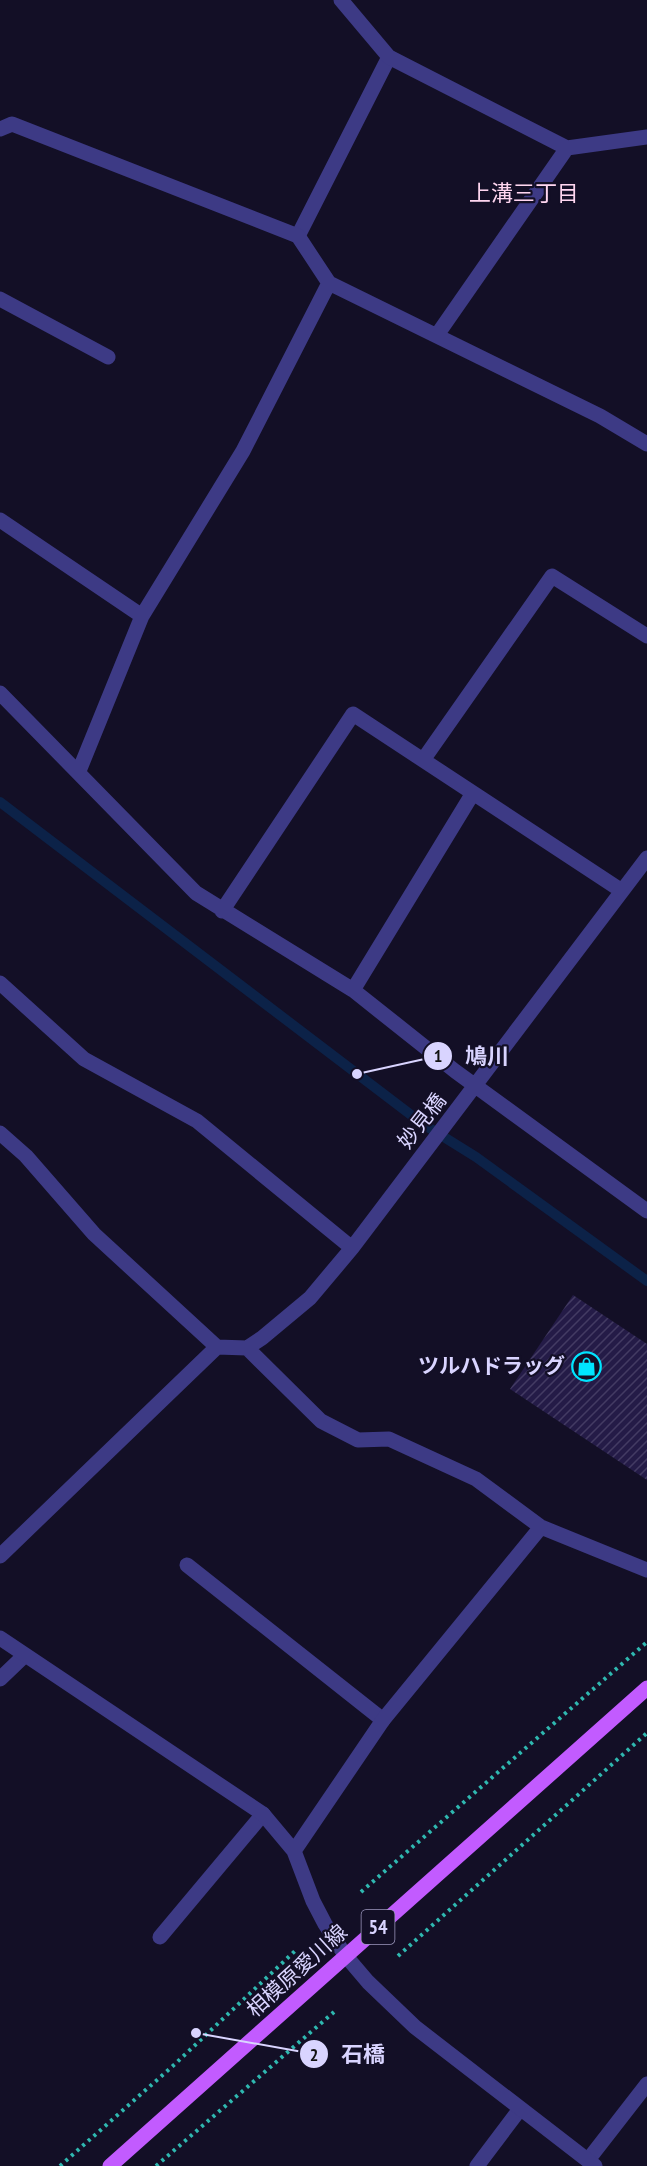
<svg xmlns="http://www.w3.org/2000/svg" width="647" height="2166" font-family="'PT Sans Narrow','Noto Sans JP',sans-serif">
  <defs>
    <pattern id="building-hatch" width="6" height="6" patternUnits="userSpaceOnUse" patternTransform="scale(1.5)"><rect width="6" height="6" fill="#241b47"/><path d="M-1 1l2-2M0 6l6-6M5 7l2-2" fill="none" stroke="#433b63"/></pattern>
  </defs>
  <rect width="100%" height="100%" fill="#130f26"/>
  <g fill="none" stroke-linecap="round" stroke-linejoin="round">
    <!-- stream -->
    <path stroke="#0c2248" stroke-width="10" d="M0 802 423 1124 476 1157 647 1281"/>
  </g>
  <!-- building -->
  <path fill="url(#building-hatch)" d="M573 1295 647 1344V1480L510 1389Z"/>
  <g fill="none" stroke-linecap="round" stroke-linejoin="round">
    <!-- path -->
    <path stroke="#2fb8b0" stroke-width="4" stroke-dasharray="3 4.5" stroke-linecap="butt" d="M361 1892 647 1642
      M398 1956 647 1733
      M60 2166 175 2064 296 1950
      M156 2166 334 2012"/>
    <!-- service -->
    <path stroke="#3d3a85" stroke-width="15" d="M298 236 389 57
      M0 299 108 357
      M187 1565 383 1720
      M0 1679 24 1656
      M160 1937 263 1814
      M588 2160 647 2084
      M477 2166 520 2109"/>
    <!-- minor -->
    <path stroke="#3d3a85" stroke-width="15" d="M341 0 389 57 567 148
      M0 129 12 124 298 236 329 283 600 416 647 444
      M437 335 567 148 647 137
      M0 520 142 616
      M0 693 196 893 353 990 455 1071 647 1211
      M423 760 552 576 647 636
      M79 771 142 616 243 451 329 283
      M222 911 353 714 622 891
      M0 983 84 1059 197 1121 352 1248
      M353 990 473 793
      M0 1133 26 1156 94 1234 217 1347 247 1348 262 1338 310 1298 352 1248 647 858
      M247 1348 321 1421 358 1440 389 1439 476 1479 541 1527 383 1720 294 1851
      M541 1527 647 1570
      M0 1556 217 1347
      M0 1638 263 1814 294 1851 313 1901 325 1924 345 1955 368 1982 415 2027 595 2166"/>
    <!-- primary -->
    <path stroke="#c25bff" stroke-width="15" d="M110 2166 647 1688"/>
  </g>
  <!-- icons -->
  <defs>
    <symbol id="shop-ring" viewBox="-11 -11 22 22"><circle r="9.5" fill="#130f26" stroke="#00e5ff" stroke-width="1.5"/><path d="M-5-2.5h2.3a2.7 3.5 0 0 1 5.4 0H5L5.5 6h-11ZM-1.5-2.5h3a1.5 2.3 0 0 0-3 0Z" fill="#00e5ff"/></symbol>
  </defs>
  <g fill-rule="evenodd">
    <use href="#shop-ring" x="570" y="1350" width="33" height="33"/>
  </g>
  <g text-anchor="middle" stroke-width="4.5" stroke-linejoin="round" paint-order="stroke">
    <!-- shield labels -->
    <rect fill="#130f26" stroke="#9e99be" stroke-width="1.5" x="361.5" y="1910" width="33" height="34" rx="4.5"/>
    <g font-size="20" font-weight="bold" fill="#d9d4ff">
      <text x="378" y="1934">54</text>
    </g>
    <!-- street labels -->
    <g font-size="21" fill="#d9d4ff" stroke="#130f26">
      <text transform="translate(422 1121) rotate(-52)" y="7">妙見橋</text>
      <text transform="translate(297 1971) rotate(-42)" y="7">相模原愛川線</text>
    </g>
    <!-- poi labels -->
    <g font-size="21" font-weight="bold" fill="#d9d4ff" stroke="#130f26" text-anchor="end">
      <text x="565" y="1373">ツルハドラッグ</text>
    </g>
    <!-- neighbourhood labels -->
    <g font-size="22" fill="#ffd6f0" stroke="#130f26">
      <text x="524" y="201">上溝三丁目</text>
    </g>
  </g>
  <!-- callouts -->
  <path fill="none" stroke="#d9d4ff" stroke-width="2" d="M357 1074L438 1056M196 2033L314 2054"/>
  <g fill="#d9d4ff" stroke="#130f26" stroke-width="2">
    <circle cx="357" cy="1074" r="6"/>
    <circle cx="196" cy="2033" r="6"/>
    <circle cx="438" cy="1056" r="15"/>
    <circle cx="314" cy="2054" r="15"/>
  </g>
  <g font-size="18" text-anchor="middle" font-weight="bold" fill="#111">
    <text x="438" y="1062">1</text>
    <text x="314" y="2061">2</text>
  </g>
  <g font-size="22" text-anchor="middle" font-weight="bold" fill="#d9d4ff" stroke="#130f26" stroke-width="4.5" stroke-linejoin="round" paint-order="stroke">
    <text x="487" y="1064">鳩川</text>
    <text x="363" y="2062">石橋</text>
  </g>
</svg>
